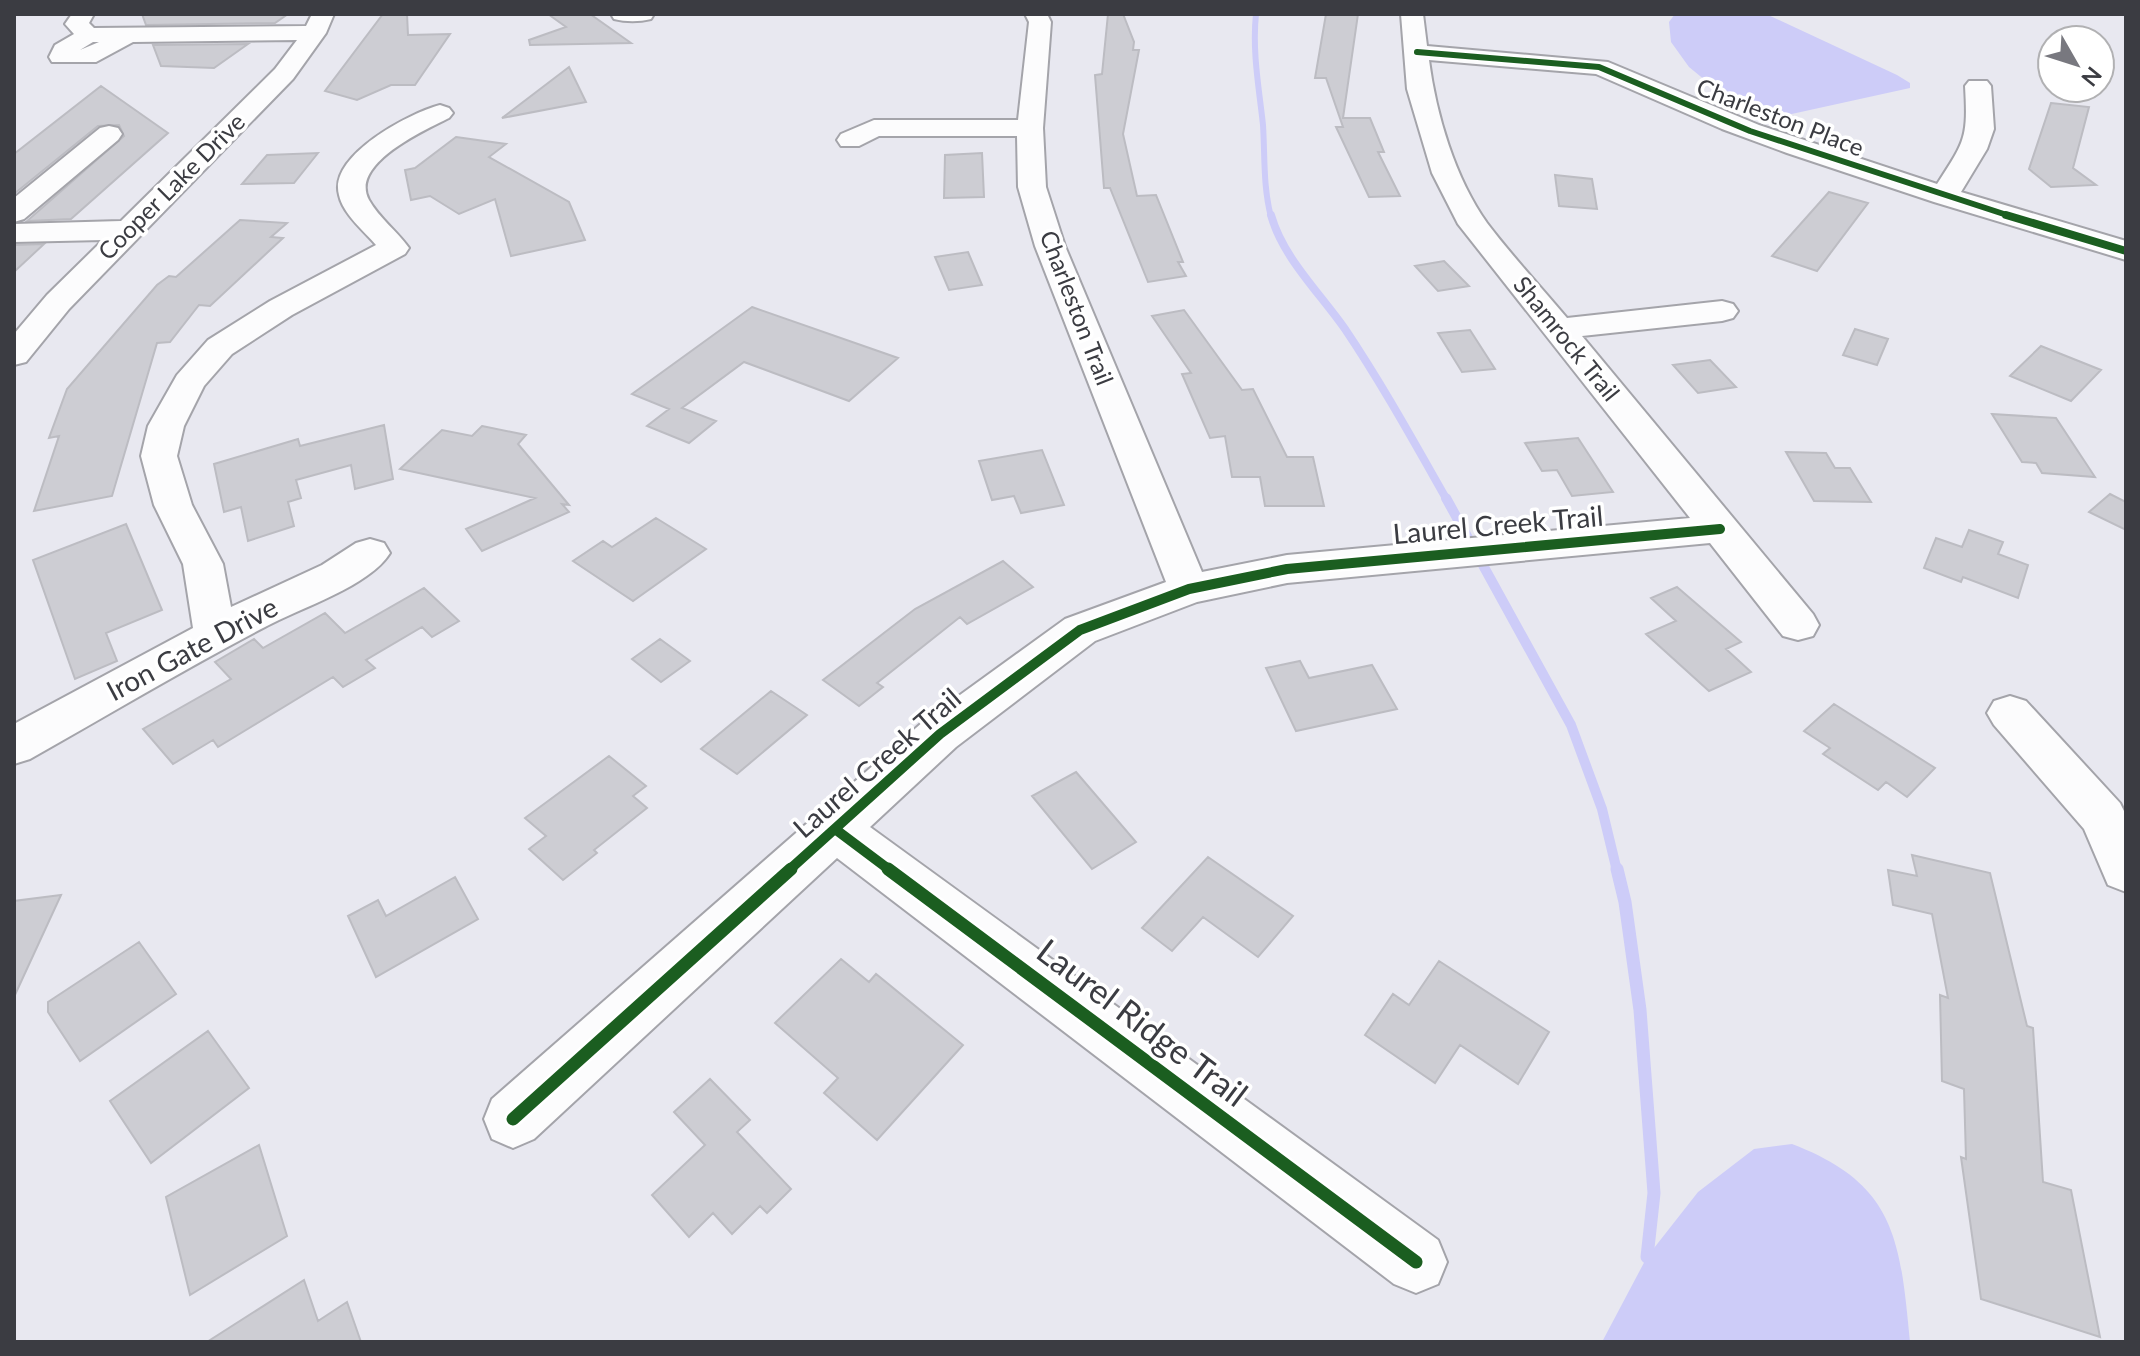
<svg xmlns="http://www.w3.org/2000/svg" width="2140" height="1356" font-family="Lato,sans-serif">
  <rect width="100%" height="100%" fill="#e8e8f0"/>
  <!-- water -->
  <path fill="#cdccf8" d="M1675 14H1766L1897 75 1910 83V88L1774 118 1744 112 1689 67 1671 42 1669 22Z
    M1792 1144C1897 1184 1900 1241 1910 1342H1602L1647 1257 1698 1192 1754 1149Z"/>
  <g fill="none" stroke-linecap="round" stroke-linejoin="round">
    <!-- stream-far3 -->
    <path stroke="#cdccf8" stroke-width="6" d="M1256 14C1252 51 1259 88 1263 125 1265 157 1263 186 1271 217"/>
    <!-- stream-far2 -->
    <path stroke="#cdccf8" stroke-width="8" d="M1271 215C1283 258 1320 293 1345 329 1382 384 1414 442 1447 500"/>
    <!-- stream-far1 -->
    <path stroke="#cdccf8" stroke-width="10" d="M1446 498 1571 725 1602 809 1617 871"/>
    <!-- stream -->
    <path stroke="#cdccf8" stroke-width="13" d="M1617 869 1625 902 1640 1010 1654 1193 1647 1257"/>
  </g>
  <!-- building -->
  <path fill="#cdcdd3" stroke="#bcbcc2" stroke-width="2" d="M142 14H288L275 23 146 25Z
    M383 14H407L408 35 450 34 415 85H391L357 100 325 91Z
    M548 14H590L631 43 530 45 529 40 566 27Z
    M1108 14H1123L1134 42 1133 50H1139L1123 134 1137 196 1156 195 1183 262H1178L1186 276 1148 282 1110 188H1104L1095 75 1102 74Z
    M1326 14H1358L1343 118H1370L1384 152H1378L1400 196 1369 197 1336 127H1343L1326 78H1315Z
    M248 44 214 68 161 66 153 45Z
    M569 67 586 102 502 118Z
    M101 86 168 133 71 219 27 221 124 136 119 125 98 126 14 194V154Z
    M2051 103 2089 107 2073 168 2096 185 2051 187 2029 169Z
    M456 137 506 144 489 157 569 202 585 240 511 256 495 199 459 214 430 196 411 200 405 170 415 168Z
    M318 153 294 183 242 184 267 155Z
    M982 153 984 197 944 198 945 155Z
    M1555 175 1592 179 1597 209 1559 206Z
    M1829 192 1868 203 1817 271 1772 256Z
    M240 220 287 223 271 237 283 238 210 306 199 305 170 342 157 343 112 496 34 511 59 436 49 438 67 389 157 285 169 276 176 277Z
    M44 244 14 272V245Z
    M968 252 982 285 949 290 935 257Z
    M1444 261 1469 286 1438 291 1415 266Z
    M752 307 898 358 849 401 744 362 682 408 716 421 689 443 647 426 669 409 632 394Z
    M1184 310 1242 390 1253 389 1287 457H1313L1324 506H1265L1260 477H1232L1225 436 1210 438 1182 374 1191 373 1152 316Z
    M1855 329 1888 339 1877 365 1843 355Z
    M1470 330 1495 369 1462 372 1438 333Z
    M2041 346 2101 370 2071 401 2010 376Z
    M1710 360 1736 387 1698 393 1673 365Z
    M1992 414 2056 418 2095 477 2042 473 2036 463 2022 462Z
    M384 425 393 479 355 489 351 465 296 480 301 498 288 502 294 526 248 541 241 507 224 512 214 464 298 439 300 446Z
    M482 426 526 435 518 444 569 505 562 504 569 512 482 551 466 529 535 498 400 469 442 430 472 436Z
    M1578 438 1613 492 1572 496 1557 470 1542 471 1525 443Z
    M1042 450 1064 505 1021 513 1014 496 992 500 979 461Z
    M1786 452 1826 453 1835 468H1850L1871 502 1814 501Z
    M2110 494 2126 502V530L2089 512Z
    M656 518 706 549 633 601 573 561 603 541 612 547Z
    M126 524 162 610 106 633 117 661 75 679 33 560Z
    M1969 530 2003 542 1998 554 2028 565 2018 598 1963 577 1961 582 1924 568 1936 538 1962 547Z
    M1003 561 1033 587 967 624 960 617 877 683 883 687 859 706 823 680 915 609Z
    M1677 587 1741 642 1726 649 1751 672 1709 691 1646 634 1676 621 1651 598Z
    M424 588 459 621 432 637 422 627 366 660 375 668 343 687 333 677 218 747 213 740 173 764 143 729 231 679 215 662 254 639 263 648 325 613 345 633Z
    M660 639 690 661 661 682 632 659Z
    M1300 661 1309 678 1372 665 1397 709 1296 731 1266 668Z
    M771 691 807 715 737 774 701 749Z
    M1834 704 1935 768 1907 797 1886 782 1878 790 1823 754 1830 748 1804 731Z
    M609 756 646 786 633 796 647 808 594 850 597 853 563 880 529 849 546 836 525 818Z
    M1076 772 1136 842 1092 869 1032 796Z
    M1912 855 1990 873 2027 1026 2033 1028 2043 1182 2071 1190 2100 1337 1981 1299 1961 1157 1966 1159 1964 1089 1942 1081 1940 995 1948 998 1932 914 1893 905 1888 870 1917 876Z
    M1208 857 1293 916 1258 957 1203 917 1172 951 1142 928Z
    M455 877 478 919 376 977 348 916 378 900 386 916Z
    M61 895 14 997V901Z
    M139 942 176 994 80 1061 48 1012V1002Z
    M841 959 869 982 876 974 963 1045 877 1140 824 1093 838 1078 775 1023Z
    M1439 961 1549 1032 1518 1084 1460 1045 1435 1083 1365 1035 1393 994 1409 1005Z
    M208 1031 249 1088 151 1163 110 1101Z
    M710 1079 750 1120 737 1132 791 1189 767 1213 760 1206 732 1234 713 1213 689 1237 652 1195 705 1145 674 1112Z
    M259 1145 287 1236 190 1295 166 1197Z
    M304 1280 318 1321 347 1302 361 1342H207Z"/>
  <g fill="none" stroke-linecap="round" stroke-linejoin="round">
    <defs>
      <path id="minor" d="M72 14H94L89 23 94 28 306 26 312 14H334L326 33 293 79 69 309 26 362 14 365V334L47 295 103 240 14 242V224L121 221 275 69 297 40 133 42 96 62H52L49 57 55 45 74 34 65 24ZM93 42H99L80 50Z
        M611 14H654L651 19C639 22 626 22 614 19Z
        M1025 14H1047L1051 22 1043 128 1046 187 1065 246 1202 572 1287 555 1690 518 1458 224 1432 173 1407 89 1401 14H1423L1427 46 1608 62 1759 125 1937 184C1965 141 1968 138 1965 86L1969 81H1987L1991 86 1994 129 1987 149 1961 192 2126 241V260L1934 202 1787 153 1722 129 1596 74 1429 60C1436 114 1455 178 1487 223 1512 256 1541 287 1567 318L1722 301 1733 304 1738 311 1733 318 1722 321 1582 336 1813 614 1819 625 1813 636 1798 640 1783 636 1710 543 1287 583 1197 602 1095 641 956 747 870 827 1438 1240 1447 1262 1438 1284 1416 1293 1394 1284 837 858 534 1139 513 1148 492 1139 484 1119 492 1099 924 721 1065 619 1166 582 1035 246 1018 187 1017 136H879L859 146H841L837 140 841 134 874 120H1018L1029 22Z
        M440 105 449 108 453 113 449 118C425 130 349 164 369 200 379 218 397 231 409 248L405 254 292 315 232 354 204 386 184 426 177 456 192 505 223 564 231 607 322 565 356 543 370 539 384 543 390 553C370 586 300 608 265 627 186 668 108 715 30 759L14 764V724L193 628 183 564 154 505 141 456 148 426 177 375 208 340 270 301 376 245C364 231 343 214 339 195 328 156 409 113 440 105Z
        M109 126 118 128 122 134 118 140 24 219 14 222V198L100 128Z
        M2010 696 2026 701 2120 803 2126 815V892L2108 885 2084 829 1994 725 1987 713 1994 701Z"/>
    </defs>
    <!-- minor casing -->
    <use href="#minor" stroke="#a4a4aa" stroke-width="4"/>
    <!-- minor -->
    <use href="#minor" fill="#fcfcfd" fill-rule="evenodd"/>
    <defs>
      <path id="cycleway-far3" d="M1417 52 1599 67 1750 131 2013 217"/>
      <path id="cycleway-far2" d="M2006 215 2126 251"/>
      <path id="cycleway-far1" d="M835 829 891 871
        M788 871 940 734 1080 630 1189 589 1287 569 1720 529"/>
      <path id="cycleway" d="M888 869 1416 1262
        M513 1119 791 869"/>
    </defs>
    <!-- cycleway-far3 casing -->
    <use href="#cycleway-far3" stroke="#fff" stroke-width="9"/>
    <!-- cycleway-far2 casing -->
    <use href="#cycleway-far2" stroke="#fff" stroke-width="12"/>
    <!-- cycleway-far1 casing -->
    <use href="#cycleway-far1" stroke="#fff" stroke-width="15"/>
    <!-- cycleway casing -->
    <use href="#cycleway" stroke="#fff" stroke-width="18"/>
    <!-- cycleway-far3 -->
    <use href="#cycleway-far3" stroke="#1b5e20" stroke-width="6"/>
    <!-- cycleway-far2 -->
    <use href="#cycleway-far2" stroke="#1b5e20" stroke-width="8"/>
    <!-- cycleway-far1 -->
    <use href="#cycleway-far1" stroke="#1b5e20" stroke-width="10"/>
    <!-- cycleway -->
    <use href="#cycleway" stroke="#1b5e20" stroke-width="13"/>
  </g>
  <g text-anchor="middle" stroke-width="7" stroke-linejoin="round" paint-order="stroke">
    <!-- far-street labels -->
    <g font-size="24" fill="#3b3c42" stroke="#fff">
      <text transform="translate(1780 118) rotate(21)" y="8">Charleston Place</text>
      <text transform="translate(172 187) rotate(-45)" y="8">Cooper Lake Drive</text>
      <text transform="translate(1076 308) rotate(69)" y="8">Charleston Trail</text>
      <text transform="translate(1566 339) rotate(51)" y="8">Shamrock Trail</text>
    </g>
    <!-- street labels -->
    <g font-size="28" fill="#3b3c42" stroke="#fff">
      <text transform="translate(1498 525) rotate(-5)" y="10">Laurel Creek Trail</text>
      <text transform="translate(192 649) rotate(-28)" y="10">Iron Gate Drive</text>
      <text transform="translate(877 763) rotate(-41)" y="10">Laurel Creek Trail</text>
    </g>
    <!-- near-street labels -->
    <g font-size="34" fill="#3b3c42" stroke="#fff">
      <text transform="translate(1142 1023) rotate(37)" y="12">Laurel Ridge Trail</text>
    </g>
  </g>
  <!-- border -->
  <rect width="2140" height="1356" fill="none" stroke="#3b3c42" stroke-width="32"/>
  <!-- north arrow -->
  <g transform="translate(2076 64) rotate(129)"><circle r="38" fill="#ffffff" stroke="#b1b1b3" stroke-width="2"/>
  <path d="M0-6L14 30L0 20L-14 30Z" fill="#78787f"/>
  <text y="-12" font-size="22" font-weight="bold" text-anchor="middle" fill="#3b3c42">N</text>
  </g>
</svg>
